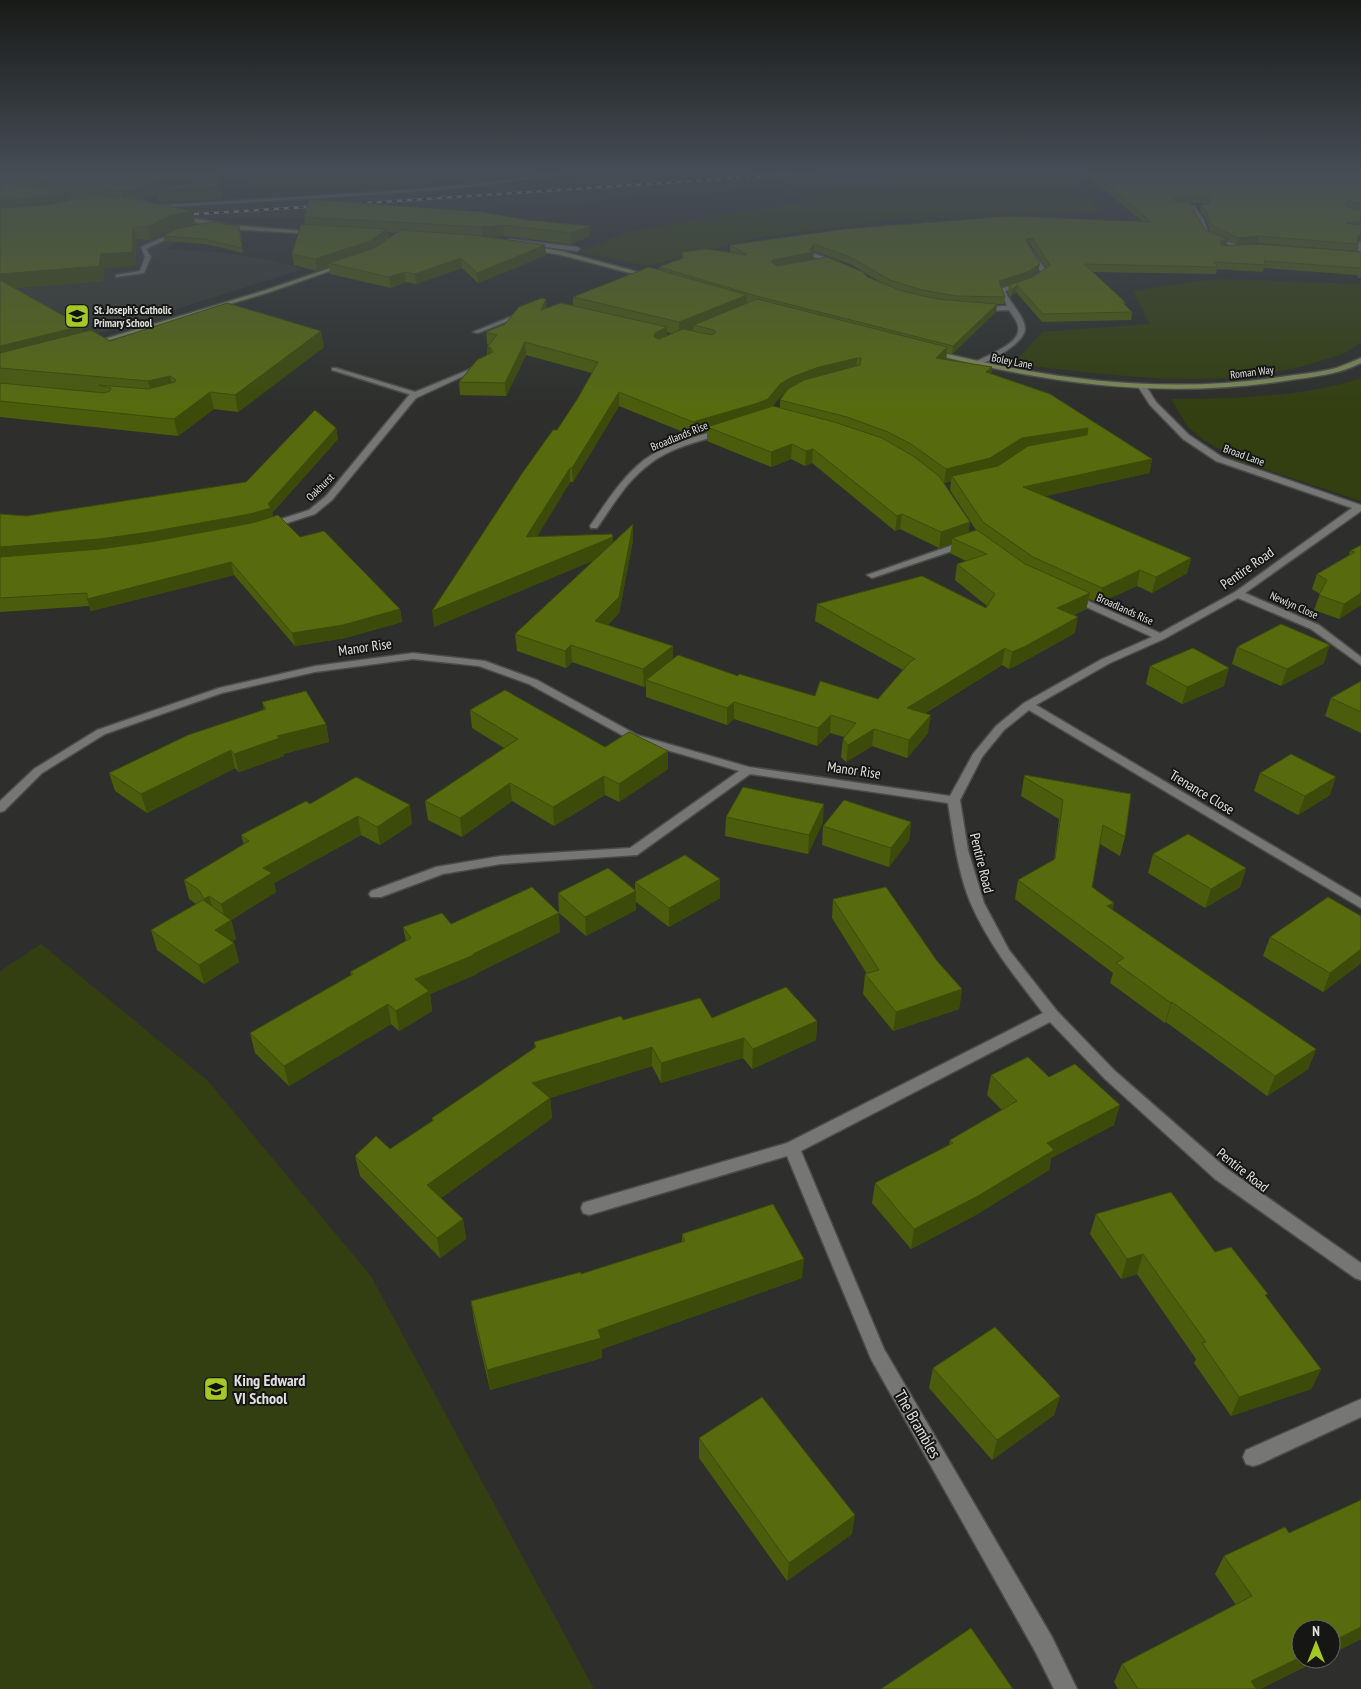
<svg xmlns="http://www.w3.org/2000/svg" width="1361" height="1689" font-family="'PT Sans Narrow',sans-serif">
  <rect width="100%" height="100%" fill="#2e2f2c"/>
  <!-- built -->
  <path fill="#363932" d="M702 172H935L692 194 422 213 417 211 302 218H207L142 224 202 229 165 249 218 252 270 260 304 269 94 335 0 358V221L175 207Z"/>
  <!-- green -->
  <path fill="#333f10" d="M269 172H558L384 187 258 195 249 175 267 174Z
    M935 172H1069L1100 212 894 219 756 238 648 266 578 252 628 232 711 216 811 201 767 188Z
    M1223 279 1361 284V342C1348 354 1337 356 1320 361 1225 392 1121 376 1024 365L1018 359 1042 332 1150 324 1133 291 1189 282Z
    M1361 378V501L1238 460 1202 439 1188 427 1171 399C1234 398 1301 398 1361 378Z
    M41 944 207 1080 371 1276 594 1689H0V971Z"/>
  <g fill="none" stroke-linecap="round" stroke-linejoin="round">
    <defs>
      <path id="lane" d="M177 231 182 232 146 249 151 257 144 273 116 277V275L140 271 145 257 141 247Z
        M509 239 577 247 580 249 577 251 507 242Z
        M332 368H336L422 394 415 396 332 370Z
        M1361 1399V1417L1260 1464 1253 1466 1246 1464 1243 1457 1246 1450Z"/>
      <path id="street" d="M560 172H574L479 186 396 193 153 208 150 206 396 191 479 184Z
        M666 172H671V173L669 174Z
        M1190 206H1194L1204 220 1208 233 1241 247V249L1204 235Z
        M1361 241V255L1358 253V243Z
        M1031 249 1047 272 1031 283 1005 291C1010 303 1025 317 1025 329 1025 343 985 366 973 365V363C984 357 1016 345 1018 332 1020 324 1013 316 1009 310L980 311 977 309 980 307 1007 306 1000 289 1027 281 1041 272 1028 251Z
        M813 253 838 262 839 263 836 265 811 256Z
        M523 312 528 313 478 333 473 332Z
        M478 366 483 367 416 398 332 500 315 514 272 528H266V524L309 510 326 496 410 394Z
        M1140 386H1146L1156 402 1189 435 1222 457 1361 505V511L1245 593 1319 625 1361 657V665L1311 629 1238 598 1164 639 1110 663 1036 705 1361 898V908L1029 710 1004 730 982 757 960 800 968 850 984 903 1009 950 1057 1011 1115 1071 1227 1169 1361 1263V1280L1355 1278 1215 1179 1105 1079 1050 1022 801 1151 884 1349 1052 1637 1077 1689H1054L1036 1653 871 1359 787 1156 589 1215 583 1213 581 1208 583 1203 589 1201 787 1143 1043 1013C1016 978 989 945 971 904 958 874 953 835 948 803L750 774 637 855 501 864 443 874 381 897H371L369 894 371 891 436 867 501 856 630 848 739 771 629 739 529 684 479 666 413 659 315 672 222 693 105 734 42 773 4 811 0 812V801L34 769 97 730 219 688 315 666 413 653 485 661 537 680 637 735 749 767 950 796 973 754 996 726 1024 703 1102 659 1152 637 1071 600V596H1077L1160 633 1235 592 1352 508 1216 461 1183 439 1150 405 1139 388Z
        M723 429H726V433C701 441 672 447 651 463 628 479 613 505 597 528H591L590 526C606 503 621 478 644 460 666 444 697 436 723 429Z
        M967 540 970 541V545L875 577 872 578 867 575Z"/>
      <path id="secondary" d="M192 218 229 225 318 232 315 234 229 229 190 221Z
        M529 246 561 251 656 277 653 279 561 255 527 249Z
        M342 264 347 265 270 292 93 345 88 344 266 290Z
        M931 350C1046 379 1162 395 1280 377 1299 374 1318 373 1336 368 1345 365 1353 361 1361 358V363C1338 375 1310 377 1284 381 1161 399 1048 384 929 353V351Z"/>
    </defs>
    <!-- lane casing -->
    <use href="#lane" stroke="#4b4c49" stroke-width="3"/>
    <!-- street casing -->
    <use href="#street" stroke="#4b4c49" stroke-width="3"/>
    <!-- secondary casing -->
    <use href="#secondary" stroke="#4b4c49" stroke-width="3"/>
    <!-- lane -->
    <use href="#lane" fill="#767774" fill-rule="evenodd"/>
    <!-- street -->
    <use href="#street" fill="#767774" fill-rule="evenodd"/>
    <!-- secondary -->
    <use href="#secondary" fill="#7f8a59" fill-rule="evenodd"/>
    <defs>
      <path id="rail" d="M352 204 823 172
        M179 215 322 206"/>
    </defs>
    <!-- rail casing -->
    <use href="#rail" stroke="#b2b3b1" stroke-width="2.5"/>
    <!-- rail -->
    <use href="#rail" stroke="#161715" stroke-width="2" stroke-dasharray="5" stroke-linecap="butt"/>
  </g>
  <!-- wall -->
  <path fill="#4b5c0c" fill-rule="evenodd" d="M0 172H222L221 199 158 202 157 194 139 199 193 211 195 224 172 229 150 240 137 239 135 266 104 268 103 281 14 288 84 332 110 341 324 347 238 412 214 409 178 436 0 417Z
    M1083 172H1361V239L1358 242 1356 251 1257 243 1238 245 1227 240 1226 246 1361 252V278H1358L1357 275 1264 268 1263 272 1217 269 1216 274 1092 272 1125 302V305L1132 312 1131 320 1042 322 1016 292 1010 297 1008 292 1009 285 1001 287 1005 297 1004 304H995H997L996 312 952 354 947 353 946 360 992 367 991 374 1152 459 1149 473 1044 496 1191 558 1187 573 1152 593 1137 586 1099 603 1089 599 1086 609 1074 615 1075 633 1021 663 1009 669 1002 665 924 714 928 733 907 758 872 746 846 762 841 757 843 739 844 737 830 733 817 746 734 719 727 725 646 697V685L644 687 572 662 566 668 517 651 515 634 594 560 434 627 557 430 578 398 592 373 526 355 506 396 460 395 459 382 487 355V347L489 345 487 344 486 332 547 308 573 305V297L659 270V267L682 258V252H730V245L1142 221ZM1176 201 1205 204H1201L1200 211 1206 219 1210 232 1205 230ZM1029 245H1031L1046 268 1033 277 1026 279 1038 271 1040 264ZM814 251 850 264 884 284 867 277 794 263 813 259ZM667 332 673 334 667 336ZM784 394 780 400V408L772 406 780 397ZM619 406 693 436 707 432V441L771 467 791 459 805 466 812 463 895 531 900 529 939 548 952 544 950 553 966 561 957 564 955 580 987 606 986 608 817 604 815 621 903 670 878 699 815 696 673 659V646L608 625 619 613 633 540 613 542 537 536 570 482H573ZM951 481 950 490 976 530 969 532 943 482 944 483Z
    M483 212 590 236 571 244 504 236 490 237 546 255 478 283 462 268 416 284 406 282 391 288 330 274 329 267 317 271 294 265 292 254 305 224 304 217ZM388 232 396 233 389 239Z
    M239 226 243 253 205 244 165 241 163 236Z
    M336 428 338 439 272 513 273 516 300 537 400 609 402 622 345 638 295 646 234 575 91 611 89 606 0 612V514L27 516 246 482Z
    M1361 545V605L1339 619 1314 610 1320 594 1312 589 1317 574 1349 555 1350 551Z
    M1237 647 1324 663 1281 686 1232 664Z
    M1150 666 1224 686 1182 704 1146 684Z
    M1361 681V733L1325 716 1331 698Z
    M262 702 326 724 329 742 283 754 284 756 239 772 235 768 147 813 115 791 109 773 264 709Z
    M470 710 605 747 668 751V769L619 802 605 795 554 826 512 801 462 837 428 820 425 801 504 748 472 728Z
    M1260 773 1330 795 1298 815 1254 791Z
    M1024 777 1125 837 1120 856 1100 844 1092 887 1114 903 1112 910 1316 1049 1308 1069 1267 1096 1166 1022 1165 1023 1110 983 1113 973 1015 899 1018 880 1054 860 1059 819 1021 796Z
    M310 804 412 824 380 845 361 835 274 883 276 892 231 920 236 939 232 942 234 943 239 962 204 984 157 950 151 930 196 904 189 899 184 880 244 845 241 835Z
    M726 817 823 822 808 854 725 836Z
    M911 822 909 840 889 867 822 845 823 826Z
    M1153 854 1246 868 1240 887 1205 908 1148 873Z
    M635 882 720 898 669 927 636 902V910L586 936 559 913 558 893 635 890Z
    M833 899 937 961 962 989 959 1009 893 1031 863 994 865 974H867L832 918Z
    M1361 916V963L1323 992 1263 956 1270 937Z
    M451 924 560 932 477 973V974L430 994 432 1011 399 1031 391 1024 289 1086 255 1053 250 1033 351 975 350 972 406 941 403 927Z
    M712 1018 817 1021 816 1040 752 1069 743 1058 661 1083 652 1066 550 1098 552 1118 441 1198 463 1219 466 1239 440 1258 360 1176 355 1156 390 1149 432 1121V1118L535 1049 534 1042 623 1020Z
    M991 1075 1049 1077 1114 1125 1051 1158 1049 1170 974 1216 911 1249 872 1203 875 1183 949 1145 950 1140 1002 1110 987 1095Z
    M1096 1214 1215 1252 1266 1297 1321 1369 1311 1389 1231 1416 1194 1363 1196 1359 1137 1274 1121 1279 1090 1234Z
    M682 1234 802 1278 602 1349V1358L490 1390 474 1321 471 1301 581 1274 682 1242Z
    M933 1368 1060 1396 1054 1415 992 1460 929 1388Z
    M699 1438 852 1534 787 1581 699 1458Z
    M1361 1500V1639L1331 1654 1301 1659H1321L1260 1689H1118L1114 1682 1122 1664 1236 1605 1215 1574 1224 1556 1289 1533Z"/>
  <!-- shaded-wall -->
  <path fill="#3d4b0a" d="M219 172H222L221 199 158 202 157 194 139 199 140 203 124 204 121 191 161 180 188 178 190 188Z
    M70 193 73 206 0 213V200Z
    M1177 195 1176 201 1172 205 1174 199Z
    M193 211 195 224 172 229 150 240 147 227 169 216Z
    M1361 221V227L1346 223Z
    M503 225 504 236 482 238 481 227Z
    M133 226 137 239 135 266 104 268 103 281 0 289V274L101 254Z
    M590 226V236L571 244V233Z
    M387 229 389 240 371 252 328 263 329 267 317 271 315 259Z
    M1361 234V239L1356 243 1358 236Z
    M1259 236 1257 243 1238 245 1239 238Z
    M1032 238 1031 245 1026 246 1027 239Z
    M1228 239 1226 246 1219 248 1220 241Z
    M814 244 813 259 773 267 771 262 773 260 810 250Z
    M545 245 546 255 478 283 477 273Z
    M461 258 462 268 416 284 415 274Z
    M1040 264 1038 271 1026 279 998 288 999 281Z
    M405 272 406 282 391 288 389 277Z
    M1017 285 1016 292 1010 297 1012 290Z
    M747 295 746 307 694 325V329L679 335V322Z
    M546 299 547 311 541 310Z
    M997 304 996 312 952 354 953 346Z
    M82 326 86 341 0 363V346Z
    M667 327V340L655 345 654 337 655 333Z
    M321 331 324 347 238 412 235 395Z
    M525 342 526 355 506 396 505 383Z
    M487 347H490L491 359 488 360Z
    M947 347 946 360 936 358Z
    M857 358 856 370 792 390 780 397 768 412 707 427V432L693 436V422L792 377 819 367Z
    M992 367 990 379 986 372Z
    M170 376 174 393 152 398 148 381Z
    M210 392 214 409 178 436 174 419Z
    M619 392V406L573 482 572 468Z
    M336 428 338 439 272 513 274 519 153 544 0 560V547L268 504Z
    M1088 428 1085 442 988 472 952 476 951 481 944 483 946 469 1022 438Z
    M792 444 791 459 771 467V452Z
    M813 449 812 463 805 466 806 451Z
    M1152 459 1149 473 1020 502 1023 487Z
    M570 468V482L528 552 526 537Z
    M902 514 900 529 895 531 897 516Z
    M970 522 968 538H952V544L939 548 941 532Z
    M633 524V540L619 613 596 637 595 621Z
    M613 537 614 552 434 627 432 611Z
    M1191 558 1187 573 1152 593 1156 577Z
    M231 562 234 575 91 611 87 599Z
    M1140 570 1137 586 1099 603 1102 588Z
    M1090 593 1086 609 1054 624 1057 608Z
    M1361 593V605L1339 619 1344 604Z
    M400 609 402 622 345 638 295 646 292 633Z
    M1078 617 1075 633 1021 663 1009 669 1012 652Z
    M571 645 572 662 566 668 565 651Z
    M1330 645 1324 663 1281 686 1287 669Z
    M673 646V663L646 680V685L644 687 643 669Z
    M1005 648 1002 665 905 725 907 708Z
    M1229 668 1224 686 1182 704 1187 687Z
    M734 702V719L727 725V708Z
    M831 715 830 733 817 746 818 728Z
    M931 715 928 733 907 758 909 740Z
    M326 724 329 742 283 754 284 756 239 772 234 754 277 736Z
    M874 729 872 746 846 762 848 745Z
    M231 750 235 768 147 813 141 794Z
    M668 751V769L619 802V784Z
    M604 776 605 795 554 826 553 807Z
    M1336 777 1330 795 1298 815 1305 796Z
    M510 783 512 801 462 837 460 818Z
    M824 804 823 822 808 854 809 835Z
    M410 805 412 824 380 845 377 827Z
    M358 816 361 835 274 883 276 892 231 920 236 939 220 949 215 930 226 923 221 904 263 868Z
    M911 822 909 840 889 867 891 848Z
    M1246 868 1240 887 1205 908 1211 889Z
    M720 879V898L669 927V908Z
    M636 891V910L586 936 585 917Z
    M209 896 215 916 210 918 204 899Z
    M1114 903 1109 922 1107 906Z
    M559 913 560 932 477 973V974L430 994 432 1011 399 1031 396 1011 415 979 473 954Z
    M234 943 239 962 204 984 199 965Z
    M1361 949V963L1323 992 1330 973Z
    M962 989 959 1009 893 1031 896 1012Z
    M1172 1002 1166 1022 1165 1023 1171 1003Z
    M388 1004 391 1024 289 1086 284 1066Z
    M817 1021 816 1040 752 1069 753 1049Z
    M744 1038 743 1058 661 1083V1063Z
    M652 1047V1066L550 1098 552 1118 431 1205 427 1185 532 1083Z
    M1316 1049 1308 1069 1267 1096 1275 1076Z
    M1120 1105 1114 1125 1051 1158 1049 1170 974 1216 911 1249 914 1229 1047 1143Z
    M463 1219 466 1239 440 1258 437 1238Z
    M1143 1254 1137 1274 1121 1279 1127 1259Z
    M804 1259 802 1278 602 1349V1358L490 1390 487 1370 598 1330Z
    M1321 1369 1311 1389 1231 1416 1239 1397Z
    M1060 1396 1054 1415 992 1460 997 1440Z
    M855 1515 852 1534 787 1581 789 1563Z
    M1361 1627V1639L1331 1654V1642Z
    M1301 1657V1659H1321L1260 1689H1246L1251 1681Z"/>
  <!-- building -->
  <path fill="#576b0e" stroke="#3d4b0a" d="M0 172H219V186L156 190 191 183 192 181 188 178 161 180 137 187V190L121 191 51 184Z
    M1092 172H1361V204L1347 201 1345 203 1346 206 1361 211V221L1346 223 1361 225V234L1358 236V244L1259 236 1239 238 1211 225 1207 213 1201 204H1208L1210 199 1209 198 1177 195 1174 199 1175 201 1190 203 1205 230 1228 239 1220 241 1222 246 1259 244 1361 252V270L1359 268 1264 261 1265 265 1214 262 1218 267 1084 264 1125 302H1122L1132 312 1043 314 1017 285 1012 290 1009 285 1033 277 1050 265 1032 238 1027 239 1026 241 1040 264 1027 272 999 281 1005 297 956 296 922 290 890 280 850 257 814 244 810 250 813 252 773 260 771 262 777 266 827 257 863 272 867 277 902 291 937 299 997 304 953 346 760 297 659 267 683 258 682 252 706 249 747 255 730 245 844 229 1012 216 1151 222Z
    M0 178 50 191 70 193 45 197 0 200Z
    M96 195 135 199 193 211 169 216 147 227 133 226 132 252 101 254 99 266 0 274V208L46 205Z
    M309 199 483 212 527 220 590 226 571 233 503 225 481 227 304 217Z
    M211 222 239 226 242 248 204 239 163 236 176 229Z
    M301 224 387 229 370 241 315 259 292 254Z
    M400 230 473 235 545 245 477 273 461 258 415 274 405 272 389 277 328 263 375 248Z
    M649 267 747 295 679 322 573 297Z
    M0 280 82 326 0 346Z
    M542 298 546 299 541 310 561 303 667 327 655 333 654 337 659 339 683 329 712 335 716 332 714 330 694 325 757 299 947 347 936 358 992 367 986 372 1050 394 1152 459 1023 487 1191 558 1156 577 1140 570 1102 588 1033 557 983 522 952 476 998 466 1028 446 1087 435 1088 428 1022 438 990 458 946 469 911 444 888 432 847 417 780 400 788 389 804 380 860 365 861 358H857L819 367 792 377 780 384 768 399 758 403 693 422 619 392 572 468H570L526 537 612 534 613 537 432 611 523 472 553 430H557L578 398 598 362 525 342 505 383 459 382 477 360 493 352 490 347H487L497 335 486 332 505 324 519 307Z
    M227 303 321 331 235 395 210 392 174 419 0 401V383L105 393 110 391 111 388 99 385 148 389 175 382 176 380 170 376 148 381 0 368V353L91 330 110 341Z
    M773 406 834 422 882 438 913 456 939 476 970 522 941 532 902 514 897 516 813 449 806 451 792 444 771 452 707 427Z
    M315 410 336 428 268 504 271 508 250 514 150 532 99 539 0 547V514L27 516 246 482Z
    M278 515 300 537 324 531 400 609 343 625 292 633 231 562 87 599V593L0 598V557L100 549 150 542 252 523Z
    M633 524 619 597 595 621 673 646 643 669 571 645 565 651 515 634Z
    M977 530 1025 564 1090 593 1057 608 1078 617 1024 647 1012 652 1005 648 907 708 931 715 909 740 874 729 848 745 843 739 856 723 831 715 818 728 734 702 727 708 646 680 678 655 738 676 739 674 815 696 820 681 878 699 910 662 915 659 817 604 922 576 986 608 995 594 957 564 987 554 952 538Z
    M1361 545V593L1344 604 1319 595 1327 580 1317 574 1355 552 1350 551Z
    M1281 624 1330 645 1287 669 1237 647Z
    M1193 648 1229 668 1187 687 1150 666Z
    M1361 681V712L1331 698Z
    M505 690 605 747 629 732 668 751 619 784 604 776 553 807 510 783 460 818 425 801 518 739 470 710Z
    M306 691 326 724 277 736 280 738 234 754 231 750 141 794 109 773 188 735 266 709 262 702Z
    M1291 754 1336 777 1305 796 1260 773Z
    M1025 775 1131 794 1125 837 1103 825 1092 887 1114 903 1107 906 1316 1049 1275 1076 1172 1002 1171 1003 1116 963 1124 958 1018 880 1055 859 1063 800 1024 777Z
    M356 777 410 805 377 827 358 816 263 868 272 873 221 904 209 896 204 899 199 890 184 880 249 841 241 835 306 801 310 804Z
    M743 787 824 804 809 835 726 817Z
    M844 800 911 822 891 848 823 826Z
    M1188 834 1246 868 1211 889 1153 854Z
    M685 855 720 879 669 908 635 882Z
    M608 868 636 891 585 917 558 893Z
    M532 887 559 913 473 954 474 955 415 979 429 991 396 1011 388 1004 284 1066 250 1033 353 974 350 972 411 938 403 927 442 913 451 924Z
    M886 887 937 961 962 989 896 1012 865 974 879 970 833 899Z
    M1328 897 1361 916V949L1330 973 1270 937Z
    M203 900 231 920 215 930 234 943 199 965 151 930Z
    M786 987 817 1021 753 1049 744 1038 661 1063 652 1047 532 1083 550 1098 427 1185 463 1219 437 1238 355 1156 376 1136 390 1149 434 1120 432 1118 536 1047 534 1042 621 1016 623 1020 700 998 712 1018Z
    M1028 1057 1049 1077 1075 1064 1120 1105 1047 1143 1054 1150 978 1196 914 1229 875 1183 953 1143 950 1140 1017 1101 991 1075Z
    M1171 1192 1215 1252 1231 1247 1268 1294 1265 1295 1321 1369 1239 1397 1202 1343 1206 1342 1143 1254 1127 1259 1096 1214Z
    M773 1204 804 1259 598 1330 601 1338 487 1370 471 1301 581 1272V1274L685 1241 682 1234Z
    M995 1327 1060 1396 997 1440 933 1368Z
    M762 1397 855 1515 789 1563 699 1438Z
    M1361 1500V1627L1331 1642V1629H1301V1657L1251 1681 1256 1689H1138L1122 1664 1252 1596 1224 1556 1285 1527 1289 1533Z
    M971 1628 1013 1689H881Z"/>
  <!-- sky -->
  <linearGradient id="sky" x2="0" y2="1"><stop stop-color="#191a18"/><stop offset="0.42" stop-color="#464d56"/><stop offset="1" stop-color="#464d56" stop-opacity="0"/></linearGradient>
  <rect width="1361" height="409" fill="url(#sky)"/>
  <!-- icons -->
  <defs>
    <symbol id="school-square" viewBox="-11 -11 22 22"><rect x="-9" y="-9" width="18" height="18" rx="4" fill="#a4c824" stroke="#161715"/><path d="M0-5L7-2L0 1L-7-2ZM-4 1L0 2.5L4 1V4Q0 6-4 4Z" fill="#111"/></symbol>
  </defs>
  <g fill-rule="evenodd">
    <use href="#school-square" x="63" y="302" width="28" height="28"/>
    <use href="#school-square" x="202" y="1375" width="28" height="28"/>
  </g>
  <g text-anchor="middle" stroke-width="4" stroke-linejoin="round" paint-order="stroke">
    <!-- far-poi labels -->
    <g font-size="11" font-weight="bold" fill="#e0e1df" stroke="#161715" text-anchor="start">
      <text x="94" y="314">St. Joseph's Catholic<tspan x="94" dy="13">Primary School</tspan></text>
    </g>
    <!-- far-street labels -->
    <g font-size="11" fill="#e0e1df" stroke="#161715">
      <text transform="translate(1012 361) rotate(11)" y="4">Boley Lane</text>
      <text transform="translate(1252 372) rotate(-7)" y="4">Roman Way</text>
      <text transform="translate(679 436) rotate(-22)" y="4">Broadlands Rise</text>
      <text transform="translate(1244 455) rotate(20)" y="4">Broad Lane</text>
      <text transform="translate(320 487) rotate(-45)" y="4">Oakhurst</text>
      <text transform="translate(1294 605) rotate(24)" y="4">Newlyn Close</text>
      <text transform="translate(1125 609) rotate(24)" y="4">Broadlands Rise</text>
    </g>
    <!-- street labels -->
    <g font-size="14" fill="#e0e1df" stroke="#161715">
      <text transform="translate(1247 568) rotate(-35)" y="5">Pentire Road</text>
      <text transform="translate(365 647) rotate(-8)" y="5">Manor Rise</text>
      <text transform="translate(854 770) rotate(8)" y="5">Manor Rise</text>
      <text transform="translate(1202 792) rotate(31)" y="5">Trenance Close</text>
      <text transform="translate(982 863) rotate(76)" y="5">Pentire Road</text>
      <text transform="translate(1243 1170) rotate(38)" y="5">Pentire Road</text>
    </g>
    <!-- near-poi labels -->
    <g font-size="16" font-weight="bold" fill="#e0e1df" stroke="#161715" text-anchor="start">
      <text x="234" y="1386">King Edward<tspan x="234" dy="18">VI School</tspan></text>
    </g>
    <!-- near-street labels -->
    <g font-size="16" fill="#e0e1df" stroke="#161715">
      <text transform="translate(918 1424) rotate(60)" y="6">The Brambles</text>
    </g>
  </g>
  <!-- north arrow -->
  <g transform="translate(1316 1644)"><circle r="24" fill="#161715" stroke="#676866"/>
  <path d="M0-4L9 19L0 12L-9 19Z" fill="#a4c824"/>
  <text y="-8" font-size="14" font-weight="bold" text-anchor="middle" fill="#e0e1df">N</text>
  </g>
</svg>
